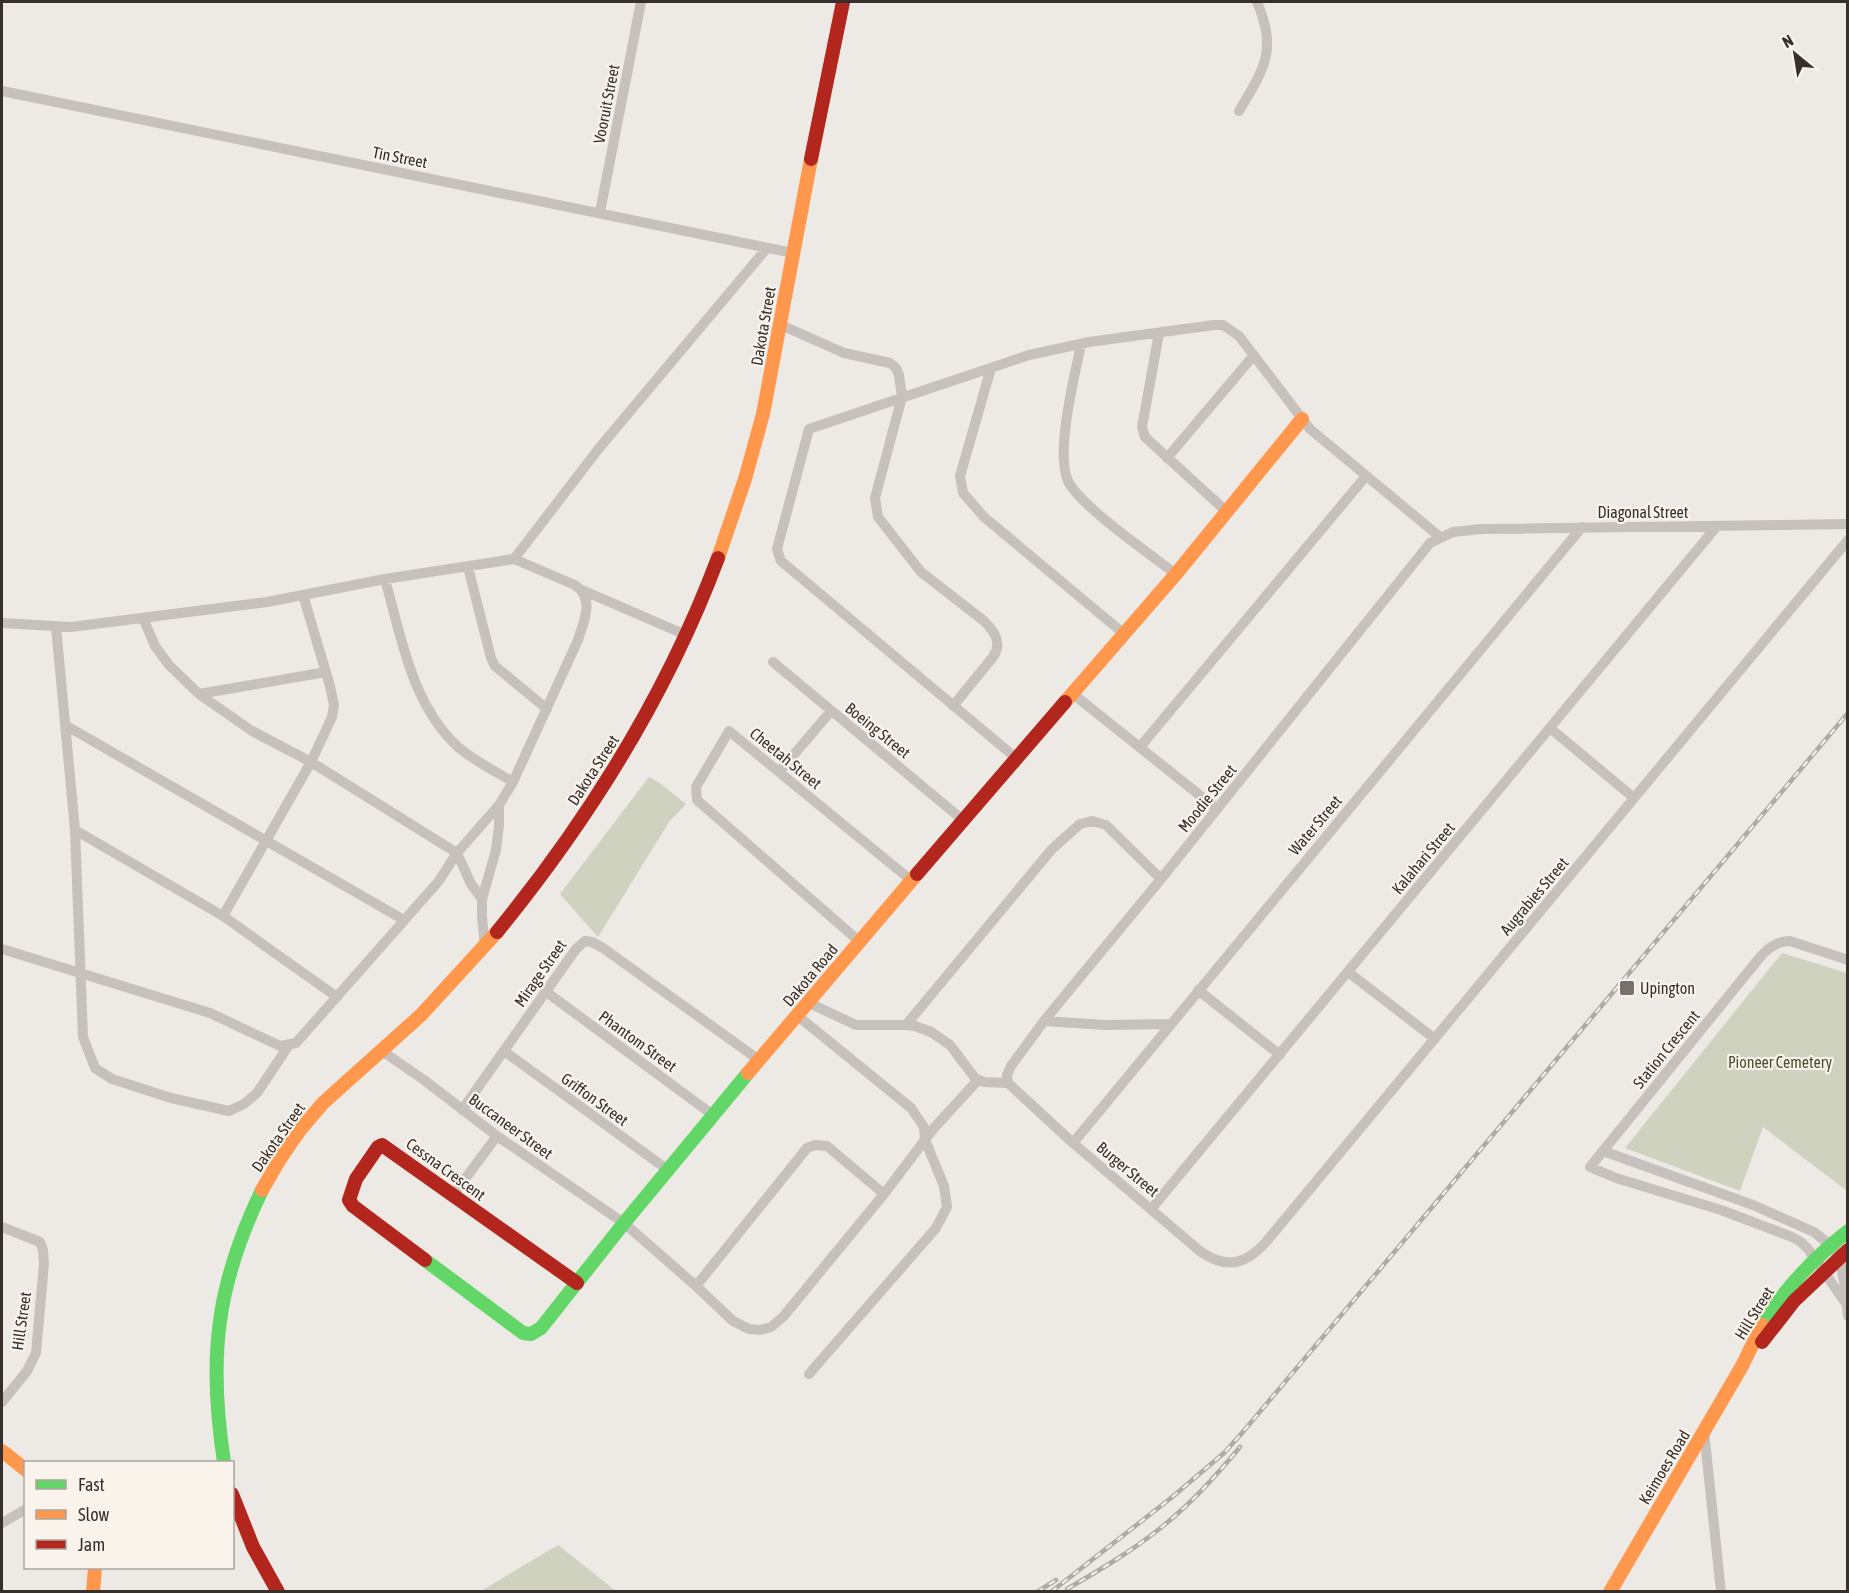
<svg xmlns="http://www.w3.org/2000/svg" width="1849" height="1593" font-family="'Asap Condensed',sans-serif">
  <rect width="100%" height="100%" fill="#ede9e4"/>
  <!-- green -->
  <path fill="#ced2bf" d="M649 777 660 783 686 804 669 822 598 937 560 894Z
    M1782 953 1847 973V1191L1763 1127 1740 1191 1625 1148Z
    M558 1545 616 1591H481Z"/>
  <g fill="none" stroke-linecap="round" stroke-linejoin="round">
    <!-- street -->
    <path stroke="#c6c1bd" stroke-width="10" d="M2 91 793 253
      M1239 111C1264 69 1278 50 1257 2
      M600 212 641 2
      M781 325 844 353 890 363 896 368 899 375 902 397 875 498 878 517 921 572 984 621C994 631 1003 643 993 657L953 706
      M1159 333 1142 427 1145 437 1227 512
      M1081 344C1075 375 1055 452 1068 481 1080 506 1151 555 1176 574
      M991 368 960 476 963 493 984 517 1123 633
      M1167 458 1254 355
      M514 559 600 447 767 248
      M468 567 491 658 495 666 547 709
      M385 579C401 637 412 705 458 747 474 761 495 771 513 782
      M582 590 686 635
      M143 618 155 646 169 665 199 694 252 731 311 762 457 853 471 884 482 899
      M2 623 71 627 267 602 385 579 514 559 575 585C595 599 584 621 578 640L513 782 499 805 457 853 438 882 296 1043 280 1046 210 1013 2 949
      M56 627 75 830 83 1037 95 1068 112 1079 171 1098 229 1111 244 1104 257 1093 289 1045
      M773 662 964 821
      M199 694 326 672
      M1073 694 1217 809
      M65 725 404 920
      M1550 728 1634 798
      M1140 747 1366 476
      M1016 758 781 561 777 549 809 429 1029 355 1089 342 1214 325H1223L1239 336 1310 429 1440 537
      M779 772 831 711
      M75 830 223 916 337 997
      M223 916 311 762 332 717 334 705 330 686 303 595
      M860 942 697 800 696 787 729 731 912 881
      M485 946 482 917V899L496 850 499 825V805
      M1348 972 1435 1039
      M1198 990 1280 1055
      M545 991 713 1115
      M809 1003 856 1025H906L915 1026 931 1032 950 1045 975 1078 984 1082 1008 1083
      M798 1016 911 1108 924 1127 925 1140 944 1186 947 1207 936 1228 809 1374
      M1044 1021 1105 1025 1170 1024
      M906 1025 1052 849 1080 824 1092 821 1106 825 1161 879
      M382 1051 424 1080 497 1136 624 1223 696 1286 733 1321 749 1329 760 1330 771 1327 783 1317 884 1194 934 1128 978 1080
      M504 1051 668 1170
      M1008 1083 1073 1143 1201 1252C1228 1270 1246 1264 1266 1242L1848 540
      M1008 1083 1007 1075 1011 1066 1044 1021 1161 879 1430 543 1453 532 1482 529 1848 524
      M462 1110 576 949 585 941 592 942 603 948 759 1060
      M1073 1143 1582 527
      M1603 1151 1753 1205 1814 1232 1830 1245 1839 1257 1844 1281 1848 1316
      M453 1195 497 1136
      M1152 1208 1717 526
      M2 1227 40 1242 43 1250 44 1263 36 1353 27 1371 2 1402
      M696 1286 807 1148 815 1145 827 1146 884 1194
      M1847 1305 1808 1249 1801 1242 1792 1237 1721 1210 1616 1178 1590 1167 1761 956C1769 947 1778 941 1790 941L1848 960
      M1704 1431 1721 1592
      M2 1523 26 1509"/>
    <!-- fast -->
    <path stroke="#63d668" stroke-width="14" d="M425 1260 523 1333 531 1334 541 1328 624 1223 748 1073
      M1762 1325C1785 1288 1814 1258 1848 1231
      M224 1462C208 1358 216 1285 262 1190"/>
    <!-- slow -->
    <path stroke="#ff974d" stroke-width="14" d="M718 558 745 479 763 414 811 159
      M1065 702 1176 574 1302 419
      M748 1073 917 874
      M262 1190 280 1159 300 1130 323 1103 421 1015 497 932
      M2 1451 26 1470
      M93 1592 95 1568
      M1610 1592 1742 1366 1762 1325"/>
    <!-- jam -->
    <path stroke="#b3261e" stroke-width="14" d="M811 159 843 2
      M917 874 1065 702
      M497 932C590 818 667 694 718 558
      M425 1260 353 1206 349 1200 356 1179 378 1147 382 1145 577 1283
      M1762 1342 1794 1301 1848 1250
      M232 1494 253 1547 278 1592"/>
    <defs>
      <path id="rail" d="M1067 1589C1105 1567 1144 1544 1177 1514 1200 1494 1220 1471 1240 1447
        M1037 1592 1056 1580
        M1051 1592 1171 1498 1224 1453 1242 1433 1848 713"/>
    </defs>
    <!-- rail casing -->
    <use href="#rail" stroke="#aeaaa7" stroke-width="4.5"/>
    <!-- rail -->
    <use href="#rail" stroke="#f9f3ec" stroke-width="2" stroke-dasharray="7" stroke-linecap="butt"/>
  </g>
  <!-- markers -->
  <rect fill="#77706c" stroke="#f9f3ec" stroke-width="2" x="1619" y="980" width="16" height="16" rx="3"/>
  <g text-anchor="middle" stroke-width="4.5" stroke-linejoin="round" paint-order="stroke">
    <!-- street labels -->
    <g font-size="16" fill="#372f2b" stroke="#f9f3ec">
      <text transform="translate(606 104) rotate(-79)" y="6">Vooruit Street</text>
      <text transform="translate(400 157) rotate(11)" y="6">Tin Street</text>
      <text transform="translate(763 326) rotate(-80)" y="6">Dakota Street</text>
      <text x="1643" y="518">Diagonal Street</text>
      <text transform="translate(878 730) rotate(39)" y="6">Boeing Street</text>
      <text transform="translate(786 758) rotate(39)" y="6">Cheetah Street</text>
      <text transform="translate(593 770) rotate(-57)" y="6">Dakota Street</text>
      <text transform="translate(1207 798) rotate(-51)" y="6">Moodie Street</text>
      <text transform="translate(1315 825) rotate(-50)" y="6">Water Street</text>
      <text transform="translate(1423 858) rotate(-50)" y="6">Kalahari Street</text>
      <text transform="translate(1534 896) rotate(-50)" y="6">Augrabies Street</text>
      <text transform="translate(540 973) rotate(-55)" y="6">Mirage Street</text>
      <text transform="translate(810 975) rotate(-50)" y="6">Dakota Road</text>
      <text transform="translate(638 1041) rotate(36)" y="6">Phantom Street</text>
      <text transform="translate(1666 1049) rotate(-51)" y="6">Station Crescent</text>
      <text transform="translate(595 1099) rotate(36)" y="6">Griffon Street</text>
      <text transform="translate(511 1126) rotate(36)" y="6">Buccaneer Street</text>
      <text transform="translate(278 1137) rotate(-55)" y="6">Dakota Street</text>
      <text transform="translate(446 1169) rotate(36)" y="6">Cessna Crescent</text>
      <text transform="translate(1128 1169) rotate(40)" y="6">Burger Street</text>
      <text transform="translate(1754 1313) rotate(-58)" y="6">Hill Street</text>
      <text transform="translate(21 1321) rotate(-82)" y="6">Hill Street</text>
      <text transform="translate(1664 1467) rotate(-59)" y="6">Keimoes Road</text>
    </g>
    <!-- poi labels -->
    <g font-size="16" fill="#372f2b" stroke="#f9f3ec" text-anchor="start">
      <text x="1640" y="994">Upington</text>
    </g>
    <!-- park labels -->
    <g font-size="16" fill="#465331" stroke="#f9f3ec">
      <text x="1780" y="1068">Pioneer Cemetery</text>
    </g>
  </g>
  <!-- border -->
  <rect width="1849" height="1593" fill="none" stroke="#372f2b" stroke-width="6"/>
  <!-- legend -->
  <rect x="24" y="1461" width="210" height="108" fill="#f9f3ec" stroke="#aba59f" stroke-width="1.5"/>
  <rect x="36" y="1480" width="30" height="9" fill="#63d668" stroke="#aba59f" stroke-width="1.5"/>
  <text x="78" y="1491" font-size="18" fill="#372f2b">Fast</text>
  <rect x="36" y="1510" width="30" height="9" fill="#ff974d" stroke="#aba59f" stroke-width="1.5"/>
  <text x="78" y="1521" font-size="18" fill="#372f2b">Slow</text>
  <rect x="36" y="1540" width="30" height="9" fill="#b3261e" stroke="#aba59f" stroke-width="1.5"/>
  <text x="78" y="1551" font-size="18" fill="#372f2b">Jam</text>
  <!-- north arrow -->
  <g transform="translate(1795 54) rotate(330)" stroke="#f9f3ec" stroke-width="4.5" paint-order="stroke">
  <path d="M0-4.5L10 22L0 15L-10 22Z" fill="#372f2b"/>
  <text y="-9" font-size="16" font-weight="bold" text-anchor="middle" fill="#372f2b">N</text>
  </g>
</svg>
